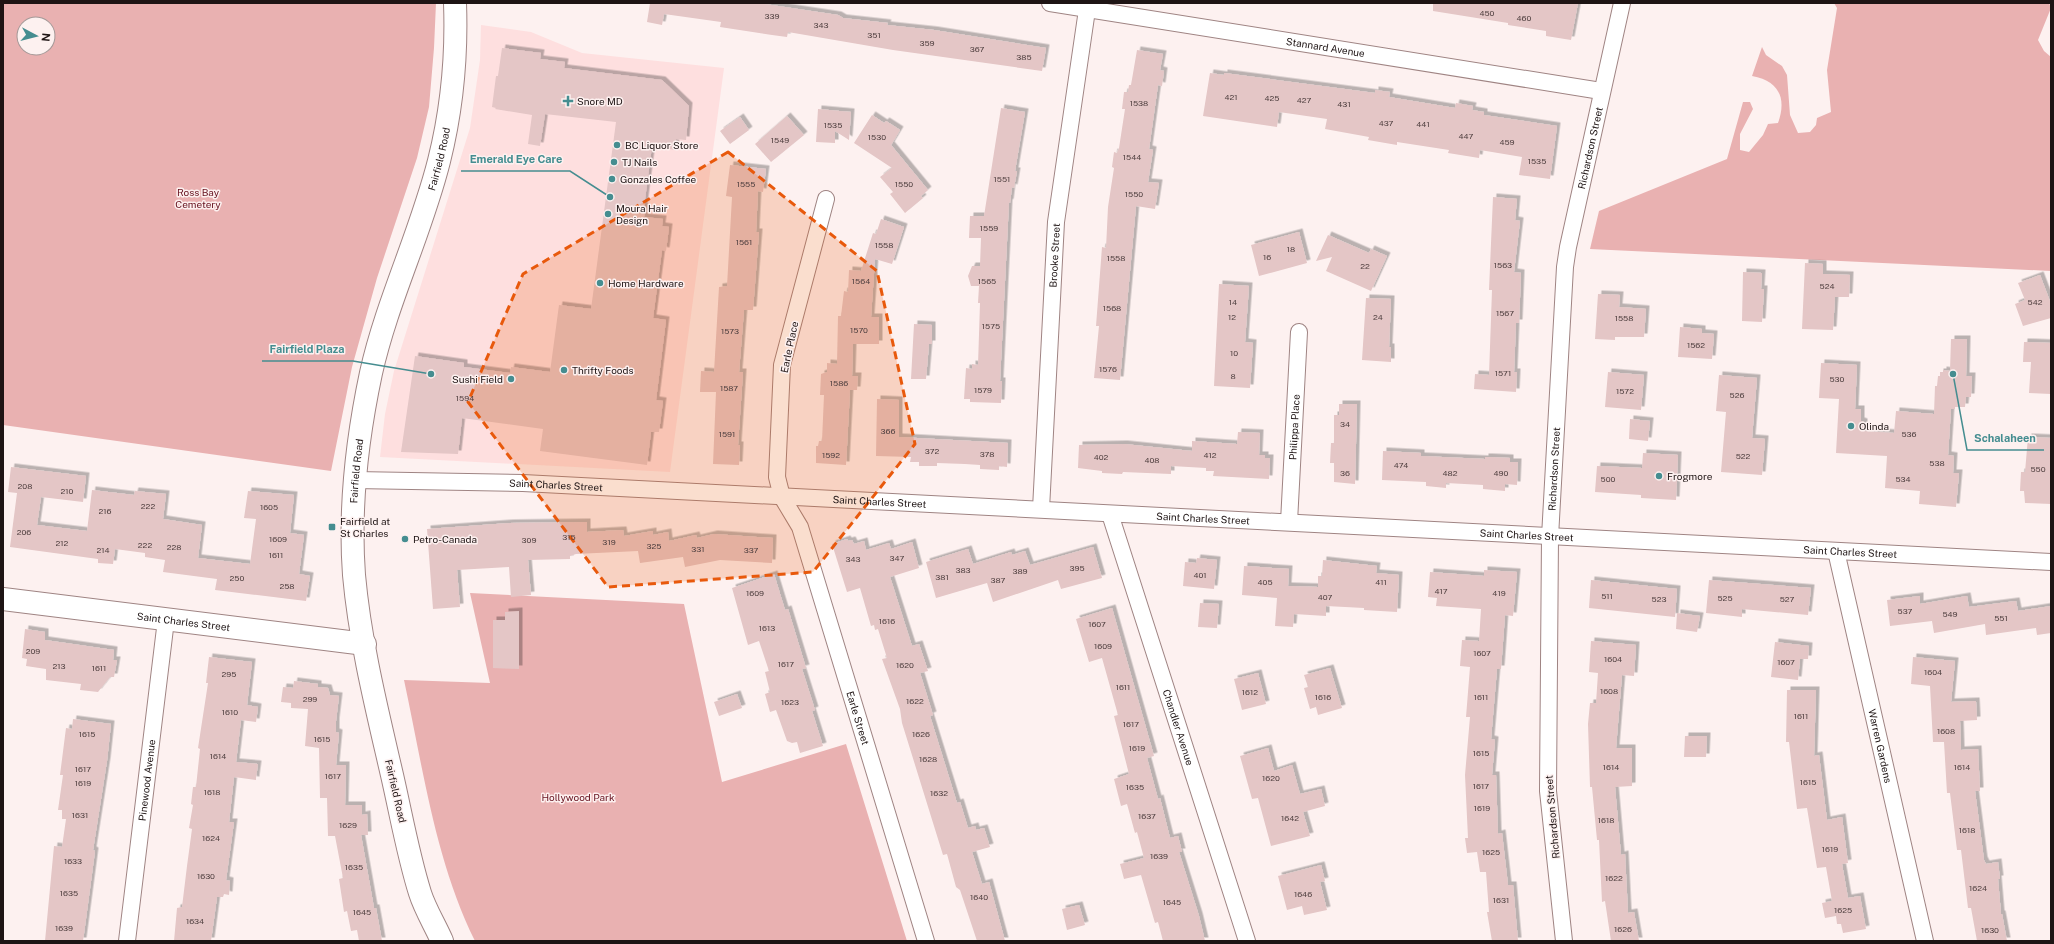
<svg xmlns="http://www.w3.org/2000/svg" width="2054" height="944" font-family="'Public Sans',sans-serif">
  <defs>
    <filter id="shadow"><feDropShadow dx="3.5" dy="-3.5" stdDeviation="0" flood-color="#0004"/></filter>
  </defs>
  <rect width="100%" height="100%" fill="#fdf1f0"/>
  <!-- built -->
  <path fill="#fedfdf" d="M481 25 531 32 582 53 724 68 670 472 380 457 385 414 394 371 470 128 480 60Z"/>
  <!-- green -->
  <path fill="#e9b1b1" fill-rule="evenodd" d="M3 3H436L434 48 429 107 417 158 377 278 352 367 331 471 3 425ZM24 24H48V48H24Z
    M1834 3H2049L2051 8 2038 40 2044 51 2051 57V271L1590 249 1599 211 1727 159 1743 102H1750L1753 109 1740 134V150L1749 152 1763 135 1768 124 1778 123C1787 98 1779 81 1752 76L1762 47 1766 55 1782 66 1787 75 1790 115 1798 133 1810 132 1816 125 1817 118 1831 112 1827 70 1837 8Z
    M470 593 684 604 722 782 846 744 907 941H475C435 860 423 768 404 680L490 683Z"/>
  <!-- building -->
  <path fill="#e4c6c6" filter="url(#shadow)" d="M650 3H758L838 15 843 18 888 23 887 25 934 30 1046 48 1042 71 893 50 788 32 787 37 772 35 720 27 721 22 664 14 662 25 647 22Z
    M1433 3H1578L1571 40 1546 36V31L1508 25V23L1433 11Z
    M502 48 541 53 540 59 565 62 564 68 662 80 689 106 686 140 676 139 675 150 652 146 644 207H646L644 217 663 219 662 226 669 227 666 251 662 250 653 318 666 320 656 400 663 401 659 432H651L647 465 540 451 543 429 462 418 458 454 401 452 415 356 464 363V367L510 373 511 367 550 372 559 305 591 309 616 122 545 114 540 146 528 144 532 115 495 109 496 108 492 107 496 76H498Z
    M1137 50 1163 54 1160 70 1164 71 1162 86 1158 85 1149 149 1153 150 1148 182 1159 183 1155 209 1136 206 1120 380 1094 378 1099 326H1096L1102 247 1106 248 1108 207 1114 168 1112 167 1114 152 1117 153 1119 148 1125 109H1122L1124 92H1128L1129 85H1131Z
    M1210 73 1224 75V73L1375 93V90L1390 92 1389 97 1455 108 1456 103 1473 106 1472 110 1484 112V115L1557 126 1550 179 1519 175 1522 157 1480 150 1479 158 1448 153 1449 150 1397 142V145L1368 140 1369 137 1325 129 1327 119 1279 112 1277 127 1203 116Z
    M1001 108 1025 112 1015 171H1017L1014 188 1012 187 1010 203 1009 202 1000 381H1002L1001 403 970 402V399H964L966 368 972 369V364L978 365 980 303H978L979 286H971L968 276 972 266H980L981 238H969L970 216H984Z
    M818 109 851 112 849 140 835 131V143L816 142Z
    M872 115 884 123 886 121 900 130 891 145 928 190 921 196 923 198 905 213 890 194 893 192 880 177 892 168 854 143Z
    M787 116 804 135 771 162 755 144Z
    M740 117 749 130 730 144 720 131Z
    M730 165 766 169 763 192 758 191 756 232H759L753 310H744L739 372H743L738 445H740L739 465 713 464 716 392H700L701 371 714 372 719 287 727 286 732 197 726 196Z
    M1493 197 1517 199 1515 220 1520 221 1514 272 1521 273 1519 323H1516L1514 372H1517L1516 392 1474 389 1475 374 1489 375 1492 290H1489Z
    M881 219 904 227 892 264 875 259 871 317H879V344H853L852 376H858L857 390H850L846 465 816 463V446H818L819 441H822L824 395H820L821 374 827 372V363L837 364 838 316H841L844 291 848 292 849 270 861 271 873 233 876 234Z
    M1299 232 1307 263 1259 276 1251 245Z
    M1328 235 1369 253 1371 249 1387 256 1371 291 1326 271 1332 257 1316 261Z
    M1805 263 1823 264V274L1850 275 1849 297H1835L1833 330 1802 329Z
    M1743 272 1762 273 1761 289H1764L1762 322 1742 321Z
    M2040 275 2051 304V318L2023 326 2015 304 2025 300 2018 283Z
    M1219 284 1249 286 1245 342 1253 343 1250 388 1214 386Z
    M1598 294 1620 295 1619 307 1646 309 1644 337H1615V340L1595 339Z
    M1366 298 1391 299 1389 347H1391V362L1362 360Z
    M914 324 932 325V344H929L926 379H911Z
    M1680 327 1702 329V333L1714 334 1712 359 1678 357Z
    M1951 339H1967L1966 376H1972L1971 397H1966L1965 407H1955V409H1951L1948 455 1954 456 1953 473H1959L1956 507 1919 504 1920 491 1885 488 1887 456 1836 453 1839 399 1819 398 1821 363 1857 365 1855 409H1861V421L1864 422V431L1894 433 1896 411 1934 414 1935 386H1937L1938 376H1940V372H1943V370L1950 371Z
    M2024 342 2051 343V394L2029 393 2031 362H2023Z
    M1608 372 1644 375 1641 410 1605 407Z
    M1719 375 1757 378 1752 438 1765 439 1762 475 1721 472 1726 412 1716 411Z
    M877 399 899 400V437L1008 443 1007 467 999 466V470L980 469V465L965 464 937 463V466H919V462H910L911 457 876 456Z
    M1339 404H1357L1355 484 1334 482V463H1330L1331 443H1334V415H1339Z
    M1630 419 1650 421 1648 441 1629 439Z
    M1238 432 1260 433 1259 455H1265V458H1270L1269 479 1213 476 1214 471H1206V468L1171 466V474L1123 472 1122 474 1102 473V471L1078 468 1079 445 1124 444 1192 451V441L1237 444Z
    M2028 437 2051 438V504L2025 503 2024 491H2020L2021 472H2025Z
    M1383 451 1421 453V456L1485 459V457H1489L1510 458V462H1518L1517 485 1505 484V491L1483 489V485L1446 483V488L1426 486V482L1382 480Z
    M1643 453 1678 455 1676 500 1641 498V495L1595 492 1597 466 1642 468Z
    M11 467 86 476 83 502 41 497 37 525 87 531 92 490 134 495 135 491 166 494 163 519 202 525 198 558 250 564 256 519 244 518 248 491 294 495 290 533 304 535 299 574 310 576 306 601 215 590 217 579 163 572 165 560 145 557V553L115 549 113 564 98 563V559L10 547 17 493 8 492Z
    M587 522V532L623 530 624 536 653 531V535L668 532 669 541 696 535 697 538 714 534 773 538 772 563 720 560 685 567 683 557 640 563 638 551 576 554 570 556V559L528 560 531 595 511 597 509 567 457 570 460 607 433 609 427 529 510 523Z
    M847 539 848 541 852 540 854 544 864 541 866 550 889 543 891 549 912 542 919 568 890 577 912 646 919 644 928 671 920 673 933 715 930 716 957 803 960 802 968 828 975 826 976 830 984 828 990 847 972 852 982 884 989 882 1005 941H977L960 890 956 887 947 854 943 855 902 723 900 709 882 659 887 658 878 629 875 630 874 625 871 626 860 588 847 592 832 544Z
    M1093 547 1102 578 1061 589 1058 580 993 602 987 583 936 598 926 562 968 549 973 564 1011 552 1012 555 1025 551 1030 565Z
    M1197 558 1217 560 1214 589 1183 586 1185 562 1196 563Z
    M1323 560 1377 566 1376 573 1399 575 1397 612 1364 610V608L1326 606V616L1294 614 1293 627 1275 626 1277 598 1242 595 1244 566 1289 569 1288 586 1318 587V576H1322Z
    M1484 570 1517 572 1513 616 1505 615 1501 669H1497L1491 739 1495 740 1492 775H1496L1498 834 1502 833 1508 885H1513L1518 941H1492L1487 912H1489L1486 872H1480L1477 852 1467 853 1465 838H1468L1465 775 1470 717H1466L1470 667 1460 666 1462 640 1479 641 1481 609 1436 606 1437 598 1428 597 1430 572 1484 576Z
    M774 574 785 610 788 609 806 668 802 669 815 710 812 711 823 746 800 753 797 742 792 743 787 741 776 710 770 712 765 694 770 692 765 672 769 671 759 641 748 645 732 588Z
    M1591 580 1677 589 1675 617 1589 608Z
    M1709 580 1811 588 1808 615 1742 609V617L1706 613Z
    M1920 596V604L1967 596 1969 607 2016 601 2018 611 2051 606V633L2037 635 2036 628 1986 635 1985 624 1934 633 1932 621 1890 626 1887 600Z
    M1200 603 1219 604 1217 628 1198 627Z
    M1112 608 1154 756 1147 758 1158 799 1160 798 1170 838 1178 836 1182 852H1179L1199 916 1205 941H1163L1158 922 1155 923 1141 875 1124 879 1120 864 1144 858 1137 832 1135 833 1127 804 1121 806 1114 779 1129 774 1114 716 1118 715 1102 658 1089 662 1076 619Z
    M519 611V669L493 668V620H505V612Z
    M1677 613 1700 616 1697 632 1676 629Z
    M25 629 45 632V640L114 650 113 660H117L114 677H110L98 692 80 690 81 684 46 680V669L26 666 27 659 22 658Z
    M1591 641 1636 645 1634 676 1622 675 1616 748H1632V786L1615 787 1621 855 1625 854 1628 913 1634 912 1639 941H1611L1605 901 1602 902 1599 840H1597L1592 787H1590L1588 724 1590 703H1596L1598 673 1589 672Z
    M1775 642 1809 646 1808 659H1800L1798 680 1771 677Z
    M209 657 252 662 247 705 258 707 256 722 241 720 236 762 258 764 256 778V780L234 777 229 822H234L226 880 230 881 229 895 224 894 223 897H217L211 941H174L177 908 182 907 187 866 192 829 189 828 193 805 191 804 193 787H196L200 749 198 748 208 683H206Z
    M1913 657 1955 661 1951 702 1976 701 1977 720 1960 721 1961 750 1978 749 1980 791H1975L1984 860 1986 864 1998 862 2000 879H1998L2001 914H2002L2007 941H1977L1971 908H1968L1961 850H1957L1950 793H1947L1944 742H1933L1930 686 1911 684Z
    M1330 668 1342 708 1318 715 1316 707 1310 709 1304 688 1308 687 1304 675Z
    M1258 673 1266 704 1242 710 1234 679Z
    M294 681 318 684V687L328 688 330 695 339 696 336 721V732L339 733 336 765H346L345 805H362V815L367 814 368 835H361L374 908H376L382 941H359L357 930 351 931 347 911 344 912 339 879 343 878 335 836H328L327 798H320L319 748 305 746 308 709 291 708V703L281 702 283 687 293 688Z
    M1787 690H1816L1814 756 1819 755 1827 820 1842 817 1848 863 1842 864 1848 898 1860 896 1866 929 1843 933 1841 924H1837L1836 916 1825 918 1822 903 1832 901 1826 867 1817 868 1807 808 1797 809 1789 742H1786Z
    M737 694 742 708 719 716 714 702Z
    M73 719 111 724 107 761 93 850 95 851 83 941H45L54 846 62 847 66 819H62V810H58L63 775H60L66 728 72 729Z
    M1685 736H1707L1706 757H1684Z
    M1268 748 1274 771 1292 765 1300 794 1321 789 1325 806 1303 812 1310 836 1271 846 1258 798 1252 799 1240 756Z
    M1321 865 1325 881 1320 882 1327 910 1304 915 1302 906 1287 910 1278 876Z
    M1079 905 1085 925 1067 930 1062 909Z"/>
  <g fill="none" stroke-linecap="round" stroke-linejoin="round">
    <defs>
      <g id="street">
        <path id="s1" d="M1050 3 1601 91"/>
        <path id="s2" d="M826 199 782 365 777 477 782 497 800 527 926 941"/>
        <path id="s3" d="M355 480 523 483 2051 562"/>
        <path id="s4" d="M1041 509 1056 222 1088 3"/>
        <path id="s5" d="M1110 514 1247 941"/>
        <path id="s6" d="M1289 522 1299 332"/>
        <path id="s7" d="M1836 551 1925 941"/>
        <path id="s8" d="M127 941 166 620"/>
        <path id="s9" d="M1564 941 1548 791 1550 537 1565 267 1568 247 1622 3"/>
      </g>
      <g id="secondary">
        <path id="s10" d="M3 599 365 644"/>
        <path id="s11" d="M442 941C435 925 425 909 420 893 408 855 401 814 392 775 377 710 360 642 354 575 349 508 357 439 371 373 387 301 421 233 439 161 452 109 457 57 455 3"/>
      </g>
    </defs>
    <!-- street casing -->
    <use href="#street" stroke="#9f8483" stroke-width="18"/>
    <!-- secondary casing -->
    <use href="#secondary" stroke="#9f8483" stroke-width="24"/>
    <!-- street -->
    <use href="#street" stroke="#fff" stroke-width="16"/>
    <!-- secondary -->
    <use href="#secondary" stroke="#fff" stroke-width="22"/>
  </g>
  <!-- marked area -->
  <path fill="#e8590c" fill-opacity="0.2" stroke="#e8590c" stroke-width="3" stroke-dasharray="8 5" stroke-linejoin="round" d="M728 152 877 271 915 444 813 572 608 587 468 402 523 274Z"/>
  <!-- markers -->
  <g fill="#458d90" stroke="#fdf1f0" stroke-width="1.5">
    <path d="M566 95h4v4h4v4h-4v4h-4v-4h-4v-4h4z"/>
    <circle cx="617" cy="145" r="4"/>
    <circle cx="614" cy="162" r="4"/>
    <circle cx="612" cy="179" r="4"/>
    <circle cx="608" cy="214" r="4"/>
    <circle cx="600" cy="283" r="4"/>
    <circle cx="564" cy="370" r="4"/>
    <circle cx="511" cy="379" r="4"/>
    <circle cx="1851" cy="426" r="4"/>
    <circle cx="1659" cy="476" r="4"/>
    <rect x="328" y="523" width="8" height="8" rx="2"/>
    <circle cx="405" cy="539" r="4"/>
  </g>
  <g text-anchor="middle" stroke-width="3" stroke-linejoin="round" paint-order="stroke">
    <!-- number labels -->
    <g font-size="8" fill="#504040">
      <text x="1487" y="16">450</text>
      <text x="772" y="19">339</text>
      <text x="1524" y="21">460</text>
      <text x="821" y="28">343</text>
      <text x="874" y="38">351</text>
      <text x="927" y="46">359</text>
      <text x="977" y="52">367</text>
      <text x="1024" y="60">385</text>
      <text x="1231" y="100">421</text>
      <text x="1272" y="101">425</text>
      <text x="1304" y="103">427</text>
      <text x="1139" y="106">1538</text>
      <text x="1344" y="107">431</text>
      <text x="1386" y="126">437</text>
      <text x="1423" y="127">441</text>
      <text x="833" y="128">1535</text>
      <text x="1466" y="139">447</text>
      <text x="877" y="140">1530</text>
      <text x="780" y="143">1549</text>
      <text x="1507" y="145">459</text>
      <text x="1132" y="160">1544</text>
      <text x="1537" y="164">1535</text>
      <text x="1002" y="182">1551</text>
      <text x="746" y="187">1555</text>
      <text x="904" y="187">1550</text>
      <text x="1134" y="197">1550</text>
      <text x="989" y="231">1559</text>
      <text x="744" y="245">1561</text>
      <text x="884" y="248">1558</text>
      <text x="1291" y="252">18</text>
      <text x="1267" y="260">16</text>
      <text x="1116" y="261">1558</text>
      <text x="1503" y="268">1563</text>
      <text x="1365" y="269">22</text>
      <text x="861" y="284">1564</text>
      <text x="987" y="284">1565</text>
      <text x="1827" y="289">524</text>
      <text x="1233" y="305">14</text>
      <text x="2035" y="305">542</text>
      <text x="1112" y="311">1568</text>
      <text x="1505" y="316">1567</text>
      <text x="1232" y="320">12</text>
      <text x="1378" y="320">24</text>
      <text x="1624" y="321">1558</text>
      <text x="991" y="329">1575</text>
      <text x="859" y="333">1570</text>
      <text x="730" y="334">1573</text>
      <text x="1696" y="348">1562</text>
      <text x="1234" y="356">10</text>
      <text x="1108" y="372">1576</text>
      <text x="1503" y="376">1571</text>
      <text x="1233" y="379">8</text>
      <text x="1837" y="382">530</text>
      <text x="839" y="386">1586</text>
      <text x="729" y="391">1587</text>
      <text x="983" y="393">1579</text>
      <text x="1625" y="394">1572</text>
      <text x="1737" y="398">526</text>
      <text x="465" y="401">1594</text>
      <text x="1345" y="427">34</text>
      <text x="888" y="434">366</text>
      <text x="727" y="437">1591</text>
      <text x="1909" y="437">536</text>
      <text x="932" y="454">372</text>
      <text x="987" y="457">378</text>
      <text x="831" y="458">1592</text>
      <text x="1210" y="458">412</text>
      <text x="1743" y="459">522</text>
      <text x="1101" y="460">402</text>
      <text x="1152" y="463">408</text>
      <text x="1937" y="466">538</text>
      <text x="1401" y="468">474</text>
      <text x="2038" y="472">550</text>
      <text x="1345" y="476">36</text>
      <text x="1450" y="476">482</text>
      <text x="1501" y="476">490</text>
      <text x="1608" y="482">500</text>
      <text x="1903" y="482">534</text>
      <text x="25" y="489">208</text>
      <text x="67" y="494">210</text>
      <text x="148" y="509">222</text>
      <text x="269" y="510">1605</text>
      <text x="105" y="514">216</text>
      <text x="24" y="535">206</text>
      <text x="569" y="540">315</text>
      <text x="278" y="542">1609</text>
      <text x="529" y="543">309</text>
      <text x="609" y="545">319</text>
      <text x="62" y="546">212</text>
      <text x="145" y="548">222</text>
      <text x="654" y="549">325</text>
      <text x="174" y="550">228</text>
      <text x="698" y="552">331</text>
      <text x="103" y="553">214</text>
      <text x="751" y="553">337</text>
      <text x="276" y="558">1611</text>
      <text x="897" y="561">347</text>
      <text x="853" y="562">343</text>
      <text x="1077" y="571">395</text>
      <text x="963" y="573">383</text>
      <text x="1020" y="574">389</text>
      <text x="1200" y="578">401</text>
      <text x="942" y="580">381</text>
      <text x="237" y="581">250</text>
      <text x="998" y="583">387</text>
      <text x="1265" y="585">405</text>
      <text x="1381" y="585">411</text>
      <text x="287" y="589">258</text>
      <text x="1441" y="594">417</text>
      <text x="755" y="596">1609</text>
      <text x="1499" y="596">419</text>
      <text x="1607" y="599">511</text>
      <text x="1325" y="600">407</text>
      <text x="1725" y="601">525</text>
      <text x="1659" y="602">523</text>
      <text x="1787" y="602">527</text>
      <text x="1905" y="614">537</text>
      <text x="1950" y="617">549</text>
      <text x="2001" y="621">551</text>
      <text x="887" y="624">1616</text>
      <text x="1097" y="627">1607</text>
      <text x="767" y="631">1613</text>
      <text x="1103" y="649">1609</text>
      <text x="33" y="654">209</text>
      <text x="1482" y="656">1607</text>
      <text x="1613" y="662">1604</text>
      <text x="1786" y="665">1607</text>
      <text x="786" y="667">1617</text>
      <text x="905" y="668">1620</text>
      <text x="59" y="669">213</text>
      <text x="99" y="671">1611</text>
      <text x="1933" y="675">1604</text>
      <text x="229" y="677">295</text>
      <text x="1123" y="690">1611</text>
      <text x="1609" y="694">1608</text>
      <text x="1250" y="695">1612</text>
      <text x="1323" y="700">1616</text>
      <text x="1481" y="700">1611</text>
      <text x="310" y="702">299</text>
      <text x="915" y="704">1622</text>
      <text x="790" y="705">1623</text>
      <text x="230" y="715">1610</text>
      <text x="1801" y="719">1611</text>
      <text x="1131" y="727">1617</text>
      <text x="1946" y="734">1608</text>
      <text x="87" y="737">1615</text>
      <text x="921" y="737">1626</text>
      <text x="322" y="742">1615</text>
      <text x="1137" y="751">1619</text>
      <text x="1481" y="756">1615</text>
      <text x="218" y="759">1614</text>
      <text x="928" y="762">1628</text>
      <text x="1611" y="770">1614</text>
      <text x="1962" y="770">1614</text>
      <text x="83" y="772">1617</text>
      <text x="333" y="779">1617</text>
      <text x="1271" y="781">1620</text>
      <text x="1808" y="785">1615</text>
      <text x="83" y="786">1619</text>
      <text x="1481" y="789">1617</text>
      <text x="1135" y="790">1635</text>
      <text x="212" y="795">1618</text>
      <text x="939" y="796">1632</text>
      <text x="1482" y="811">1619</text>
      <text x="80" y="818">1631</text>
      <text x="1147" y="819">1637</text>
      <text x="1290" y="821">1642</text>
      <text x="1606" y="823">1618</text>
      <text x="348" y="828">1629</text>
      <text x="1967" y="833">1618</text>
      <text x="211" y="841">1624</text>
      <text x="1830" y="852">1619</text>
      <text x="1491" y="855">1625</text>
      <text x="1159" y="859">1639</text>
      <text x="73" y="864">1633</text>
      <text x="354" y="870">1635</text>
      <text x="206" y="879">1630</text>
      <text x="1614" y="881">1622</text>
      <text x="1978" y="891">1624</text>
      <text x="69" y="896">1635</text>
      <text x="1303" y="897">1646</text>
      <text x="979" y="900">1640</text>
      <text x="1501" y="903">1631</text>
      <text x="1172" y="905">1645</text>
      <text x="1843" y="913">1625</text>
      <text x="362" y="915">1645</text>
      <text x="195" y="924">1634</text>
      <text x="64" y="931">1639</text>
      <text x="1623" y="932">1626</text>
      <text x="1990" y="933">1630</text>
    </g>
    <!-- street labels -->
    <g font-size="10" fill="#1e1414" stroke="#fdf1f0">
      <text dy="4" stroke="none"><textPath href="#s1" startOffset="279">Stannard Avenue</textPath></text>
      <text dy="4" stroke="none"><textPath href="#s9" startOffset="797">Richardson Street</textPath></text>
      <text dy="4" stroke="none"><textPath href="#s11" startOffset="806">Fairfield Road</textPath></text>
      <text dy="4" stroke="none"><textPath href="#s4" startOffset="254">Brooke Street</textPath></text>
      <text transform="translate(789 347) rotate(-78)" y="4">Earle Place</text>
      <text dy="4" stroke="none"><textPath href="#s6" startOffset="95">Philippa Place</textPath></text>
      <text dy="4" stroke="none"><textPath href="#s9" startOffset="473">Richardson Street</textPath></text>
      <text dy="4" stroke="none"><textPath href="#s11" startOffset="482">Fairfield Road</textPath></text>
      <text dy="4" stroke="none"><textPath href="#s3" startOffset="201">Saint Charles Street</textPath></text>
      <text dy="4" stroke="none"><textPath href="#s3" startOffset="525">Saint Charles Street</textPath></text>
      <text dy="4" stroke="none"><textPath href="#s3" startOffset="849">Saint Charles Street</textPath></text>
      <text dy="4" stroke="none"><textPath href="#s3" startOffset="1173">Saint Charles Street</textPath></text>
      <text dy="4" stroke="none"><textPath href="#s3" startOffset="1497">Saint Charles Street</textPath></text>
      <text dy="4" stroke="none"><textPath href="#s10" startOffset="182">Saint Charles Street</textPath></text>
      <text dy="4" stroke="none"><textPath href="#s2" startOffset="539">Earle Street</textPath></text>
      <text dy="4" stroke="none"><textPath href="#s5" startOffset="224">Chandler Avenue</textPath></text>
      <text dy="4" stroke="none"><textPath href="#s7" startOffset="200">Warren Gardens</textPath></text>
      <text dy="4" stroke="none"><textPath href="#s8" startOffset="162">Pinewood Avenue</textPath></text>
      <text transform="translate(396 791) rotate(77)" y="4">Fairfield Road</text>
      <text transform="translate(1552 817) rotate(-95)" y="4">Richardson Street</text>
    </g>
    <!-- poi labels -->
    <g font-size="10" fill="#1e1414" stroke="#fdf1f0" text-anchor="start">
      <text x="577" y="105">Snore MD</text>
      <text x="625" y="149">BC Liquor Store</text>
      <text x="622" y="166">TJ Nails</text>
      <text x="620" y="183">Gonzales Coffee</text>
      <text x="616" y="212">Moura Hair<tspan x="616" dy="12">Design</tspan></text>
      <text x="608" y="287">Home Hardware</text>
      <text x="572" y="374">Thrifty Foods</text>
      <text x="503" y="383" text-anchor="end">Sushi Field</text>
      <text x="1859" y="430">Olinda</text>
      <text x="1667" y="480">Frogmore</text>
      <text x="340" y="525">Fairfield at<tspan x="340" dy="12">St Charles</tspan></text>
      <text x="413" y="543">Petro-Canada</text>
    </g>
    <!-- park labels -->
    <g font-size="10" fill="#66111e" stroke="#fdf1f0">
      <text x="198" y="196">Ross Bay<tspan x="198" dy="12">Cemetery</tspan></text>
      <text x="578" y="801">Hollywood Park</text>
    </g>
  </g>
  <!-- callouts -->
  <path fill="none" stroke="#458d90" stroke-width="1.5" d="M610 197L570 171H461M431 374L353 361H262M1953 374L1967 450H2044"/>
  <g fill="#458d90" stroke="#fdf1f0" stroke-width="1.5">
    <circle cx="610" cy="197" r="4"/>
    <circle cx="431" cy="374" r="4"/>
    <circle cx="1953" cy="374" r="4"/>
  </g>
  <g font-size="11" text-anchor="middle" font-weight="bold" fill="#458d90" stroke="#fdf1f0" stroke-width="3" stroke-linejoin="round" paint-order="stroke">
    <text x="516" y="163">Emerald Eye Care</text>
    <text x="307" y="353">Fairfield Plaza</text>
    <text x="2005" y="442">Schalaheen</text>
  </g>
  <!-- border -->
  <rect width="2054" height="944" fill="none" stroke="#1e1414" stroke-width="8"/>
  <!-- north arrow -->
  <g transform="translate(36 36) rotate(97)"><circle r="19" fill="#fdf1f0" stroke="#a49998"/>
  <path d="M0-3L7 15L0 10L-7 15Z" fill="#458d90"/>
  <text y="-6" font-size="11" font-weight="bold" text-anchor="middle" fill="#1e1414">N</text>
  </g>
</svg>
